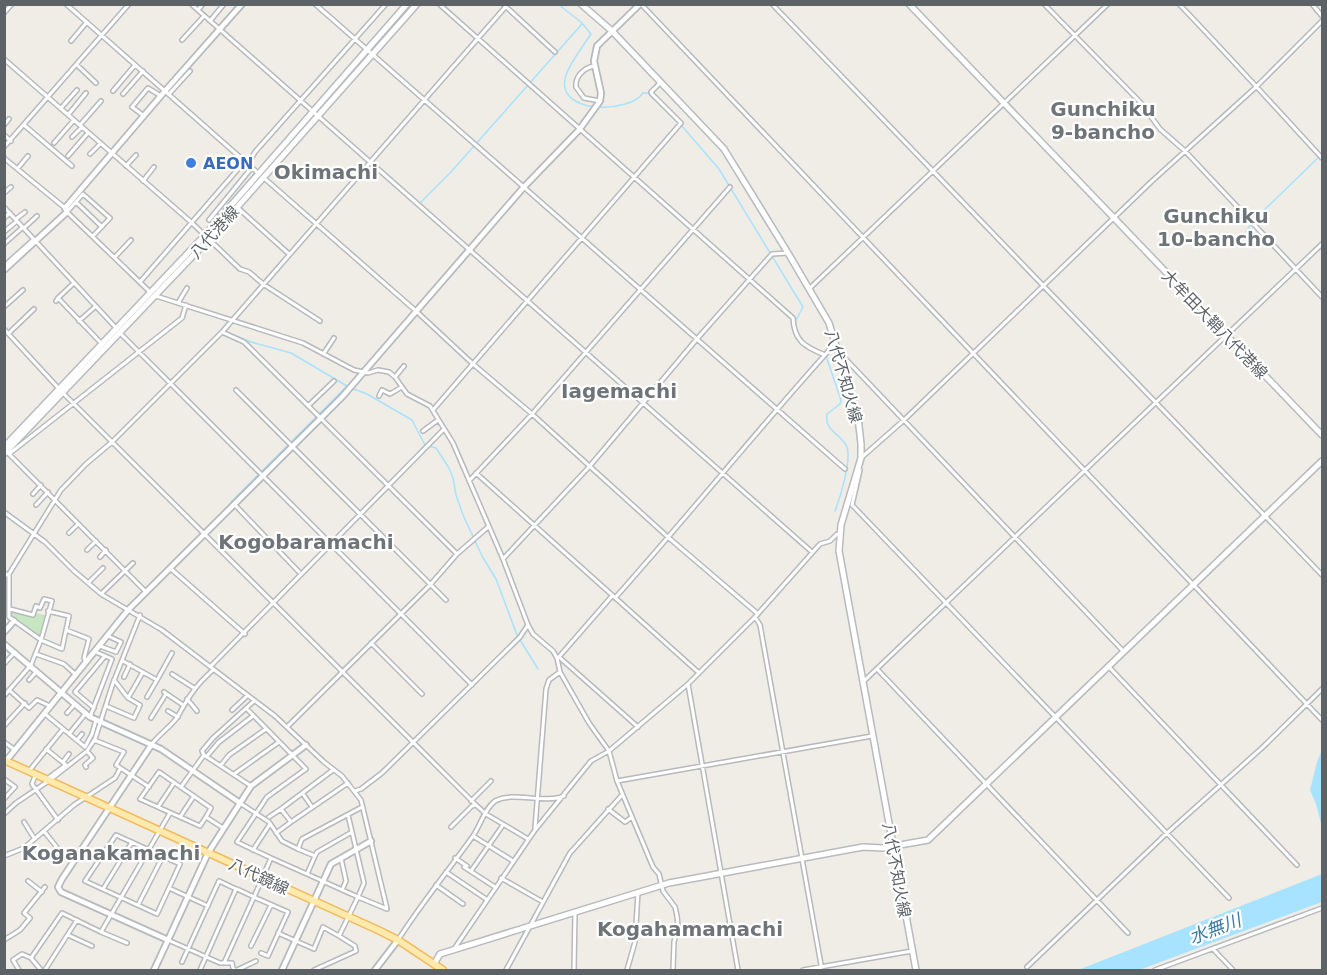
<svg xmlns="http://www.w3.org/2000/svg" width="1327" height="975" font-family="'DejaVu Sans','Noto Sans JP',sans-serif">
  <rect width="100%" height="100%" fill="#f0ede6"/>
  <!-- green -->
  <path fill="#c6e7c2" d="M10 610 34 615 35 613 45 615 40 638 11 616Z"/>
  <!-- water -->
  <path fill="#a7e2ff" d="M1322 750V827L1316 804 1310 790 1317 762Z
    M1322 874V902L1139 970H1078Z"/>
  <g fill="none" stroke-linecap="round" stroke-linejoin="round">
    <!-- stream -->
    <path stroke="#a7e2ff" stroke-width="1.5" d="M558 4 582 23 591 34C584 45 567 66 565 79 558 115 630 113 643 93H648L669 113
      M1269 76 1322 24
      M681 125 719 169 803 307 795 322
      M420 203 451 172 582 24
      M1246 232 1254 220 1322 154
      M224 331 251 342 291 353 347 386 231 502
      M1210 353 1322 246
      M826 356 841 400 840 404 827 414C824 430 839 433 846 445 853 457 840 498 835 511
      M351 388 367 394 412 420 425 445 436 448 449 468 453 478 456 495 463 515 482 556 496 579 517 635 538 669
      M401 471 424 446
      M273 600 387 485"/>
    <defs>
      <path id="minor" d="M66 4 259 174
        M191 4 812 552
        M315 4 845 469
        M439 4 793 318C794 341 805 347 825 355
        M503 4 555 52
        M641 4 1322 720
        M772 4 1322 575
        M1044 4 1141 103 1160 129 1185 151 1322 297
        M1179 4C1228 55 1275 107 1322 158
        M1312 4 1322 16
        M198 10 203 4
        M4 13 12 4
        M210 21 224 4
        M182 40 204 16
        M71 41 87 22
        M4 59 191 222 240 269 249 272 263 284 320 321
        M77 65 96 83
        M594 66C584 68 575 76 576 87L584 98 600 101
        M113 91 135 65
        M123 94 143 71
        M169 94 190 71
        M61 108 77 90
        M68 115 86 93
        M144 116 132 107 148 88 161 96
        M4 125 9 119
        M24 125 72 166
        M80 125 101 101
        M4 135 11 141
        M72 137 82 127
        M54 143 74 120
        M4 147 129 4
        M90 154 100 144
        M68 156 88 133
        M4 158 65 208
        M248 164 255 152 386 4
        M126 166 136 155
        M18 168 28 156
        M264 178 416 311 473 364 532 414 669 538 758 614
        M143 181 154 167
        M4 193 11 187
        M76 202 102 227
        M4 207 117 329
        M237 207 289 254
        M4 218 10 213
        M16 219 25 212
        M209 220 249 171
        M24 228 37 216
        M4 232 17 221
        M93 236 110 218 83 194 67 212 150 292
        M4 244 23 227
        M115 257 131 240
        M4 266 33 240
        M140 282 245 161
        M810 288 1108 4
        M156 296 303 343 354 370 368 373 378 370 389 372 395 377 407 394 430 406 453 443 503 559 528 625 533 634 553 651 557 658 560 672 589 723 609 751 617 781 653 867 659 874 663 891 675 907 677 916 678 926 674 942 673 970
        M58 298 74 283
        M56 301 58 298 102 344
        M178 303 187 288
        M4 307 23 290
        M79 321 96 306
        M4 329 62 392 476 805 486 814 528 839
        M222 332 244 342 457 554
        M9 333 34 309
        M120 333 472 685
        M324 353 334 338
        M840 353 1124 652
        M395 377 404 366
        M236 390 446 600
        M379 396 382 390 390 394 402 387
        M309 405 334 381
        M433 410 681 123 652 94 651 92 660 83
        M423 431 438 420
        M8 453 146 592
        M9 454 182 318 186 305
        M862 457 903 421 1151 182 1256 87 1322 21
        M860 470 852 505 854 507 1229 898
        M476 473 698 672
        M469 481 532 414 730 187
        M33 494 41 485
        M36 505 48 492
        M235 505 299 572
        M4 512 45 542 73 570 101 594 162 630 275 716 324 762 342 776 361 800 387 909 358 897 364 883 348 815
        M69 533 78 524
        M87 550 96 541
        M100 557 106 550
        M503 559 589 467 696 340 772 254 788 253
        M170 568 245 634
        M4 577 7 574
        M88 583 103 568
        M101 594 133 563
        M615 598C689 515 758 429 832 347L836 346
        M48 611 69 616 62 649 41 640 9 617V574L61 490 86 464 112 442 223 331 508 4
        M755 617 760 625 822 970
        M66 630 89 639 84 658 86 662
        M371 643 422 694
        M100 646 116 652 121 642 108 636
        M36 654 64 664 76 675
        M559 657 638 727
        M558 658 612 596
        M123 661 157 680 172 653
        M4 664 15 652
        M210 667 444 429
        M1109 667 1297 865
        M877 669 1128 933
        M172 674 194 688
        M124 677 130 664
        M29 680 37 671
        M114 680 128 698 143 672
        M864 681 1322 244
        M688 684 738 970
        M9 690 29 708 37 700 50 706
        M164 692 183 705
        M4 696 31 665 41 640 52 601 44 599 40 608 36 606 33 615 10 609
        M147 697 157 680
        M187 699 197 711
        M106 706 134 718 140 705 128 698
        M94 708 75 692 105 656
        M246 708 306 769 267 797 237 842 271 858
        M232 710 247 696
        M168 711 178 717
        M67 713 75 704
        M45 714 85 747 92 734 96 720
        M90 717 112 659 96 652
        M151 718 166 694
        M4 726 25 703
        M288 726 430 585 457 554 488 527
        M69 734 86 713
        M77 740 82 734
        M94 740 124 752 116 765 149 787
        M4 742 15 750
        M152 744C159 734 173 725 178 716 189 696 196 685 213 670
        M46 749 66 765 47 779
        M204 755 202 751 213 738 254 701
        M207 756 219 742 253 716
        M63 762 69 754
        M221 765 229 755 266 729
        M86 767 85 765 93 758 87 751 95 739 113 683 140 615
        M333 770 281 809 291 822 348 783
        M29 771 63 729
        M234 774 279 742
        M35 776 32 784 58 820
        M4 779 15 787 4 799
        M617 781 872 736
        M181 787 204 755 251 786
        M355 791 361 789 382 773 520 637 528 625
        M303 794 312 807
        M471 801 491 781
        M240 803 269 822 282 841 298 849
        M158 807 174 783
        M608 809 625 822 632 817
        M4 814 16 803 50 780 87 751
        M180 817 194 796
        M206 817 211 808 159 772 140 799 200 826 206 817 223 828
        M269 817 281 809
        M24 822 34 838
        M451 827 472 806 476 805
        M535 828 546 689 549 680 560 672
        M44 831 62 854
        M276 833 291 822
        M473 836 513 861
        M82 849 99 860
        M253 850 270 824
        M4 856 24 848 74 805 115 778 120 769
        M315 856 317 852 352 832
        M341 858 346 881 342 890
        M455 858 467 866
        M464 867 495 887
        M471 871 503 825
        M446 872 486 899
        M501 878 543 902
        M28 881 42 892
        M436 885 463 904
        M169 888 180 864 116 835 85 881 157 914 169 888 208 906
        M103 889 132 842
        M138 905 163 856
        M278 933 314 949 323 927 339 936 358 897 307 874 315 856 298 849 302 839 362 807
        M68 935 92 946
        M4 940 20 930 30 918 24 913 45 887
        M168 940 220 963H232L233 968 235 970
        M398 940C421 904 448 871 473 836 480 826 485 808 495 801 512 791 544 804 564 796
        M127 943 101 932 170 813
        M251 946 271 905
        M454 949 535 830 591 761 609 751 688 684 755 617 820 544 830 541 837 534 839 535
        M1213 949 1233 970
        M261 953 268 956 288 912 254 897 271 858 307 874
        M31 958 62 913 101 932
        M182 962 219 881 236 889 200 970
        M224 963 254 897 237 889
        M1027 967 1167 833 1263 747 1322 689
        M19 970 13 960 22 954 31 958 41 970
        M45 970 77 920
        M237 970 256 961
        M314 970 356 951 355 946 339 936
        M506 970 570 853 622 795
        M574 970 575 912
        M627 970 635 942 638 892
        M803 970 912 951
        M1155 970 1322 908"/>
      <path id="tertiary" d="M4 270 67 212 65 208 165 91 242 4
        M4 632 14 621
        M4 644 90 717 161 749 240 803
        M152 744 62 879 58 887 61 892 168 940 208 853 251 786 306 745
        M6 761 128 610 342 397 523 188 579 130 600 101 601 93 594 61 597 46 640 4
        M154 970 168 940
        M282 970 331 864 371 841
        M375 970 398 940"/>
      <path id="secondary" d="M581 4 612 31 724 149 788 253 829 323 858 417 861 444V458L841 525 839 551 916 970
        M909 4 1322 435
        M4 447 205 235 407 4
        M4 454 209 239 417 4
        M434 964 440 954 669 883 863 847 883 848 928 840 1322 461"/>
      <path id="primary" d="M4 760 378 930 398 940 443 970"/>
    </defs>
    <!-- minor casing -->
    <use href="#minor" stroke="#b6b9bd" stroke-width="6"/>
    <!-- tertiary casing -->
    <use href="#tertiary" stroke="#b6b9bd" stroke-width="8"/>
    <!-- secondary casing -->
    <use href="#secondary" stroke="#b7bbc0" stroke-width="8"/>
    <!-- primary casing -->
    <use href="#primary" stroke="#f3b95b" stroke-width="9"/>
    <!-- minor -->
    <use href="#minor" stroke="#fff" stroke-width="3"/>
    <!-- tertiary -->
    <use href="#tertiary" stroke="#fff" stroke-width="4.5"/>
    <!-- secondary -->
    <use href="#secondary" stroke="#fff" stroke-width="5"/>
    <!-- primary -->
    <use href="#primary" stroke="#ffe9ac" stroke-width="6"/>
  </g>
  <!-- markers -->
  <circle fill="#3f7fe0" stroke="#fff" stroke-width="2" cx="191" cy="163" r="6"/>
  <g text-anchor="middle" stroke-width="4.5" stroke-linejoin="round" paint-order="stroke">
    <!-- shop labels -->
    <g font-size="16" font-weight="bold" fill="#366cbe" stroke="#fff" text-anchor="start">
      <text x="203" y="169">AEON</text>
    </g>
    <!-- street labels -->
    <g font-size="16" fill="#5d6266" stroke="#fff">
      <text transform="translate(214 232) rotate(-48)" y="6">八代港線</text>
      <text transform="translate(1215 324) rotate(46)" y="6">大牟田大鞘八代港線</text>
      <text transform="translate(844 376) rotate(74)" y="6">八代不知火線</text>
      <text transform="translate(897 870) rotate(80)" y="6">八代不知火線</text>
      <text transform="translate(259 876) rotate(25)" y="6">八代鏡線</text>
    </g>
    <!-- water labels -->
    <g font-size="18" font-style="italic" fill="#3b78a1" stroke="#fff">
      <text transform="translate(1215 929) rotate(-21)" y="6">水無川</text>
    </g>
    <!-- quarter labels -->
    <g font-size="20" font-weight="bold" fill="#6e7478" stroke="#fff">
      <text x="1103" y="116">Gunchiku<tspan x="1103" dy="23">9-bancho</tspan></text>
      <text x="326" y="179">Okimachi</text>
      <text x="1216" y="223">Gunchiku<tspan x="1216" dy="23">10-bancho</tspan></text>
      <text x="619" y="398">Iagemachi</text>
      <text x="306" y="549">Kogobaramachi</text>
      <text x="111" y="860">Koganakamachi</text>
      <text x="690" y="936">Kogahamamachi</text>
    </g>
  </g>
  <!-- border -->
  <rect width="1327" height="975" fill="none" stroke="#5d6266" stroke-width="12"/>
</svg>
